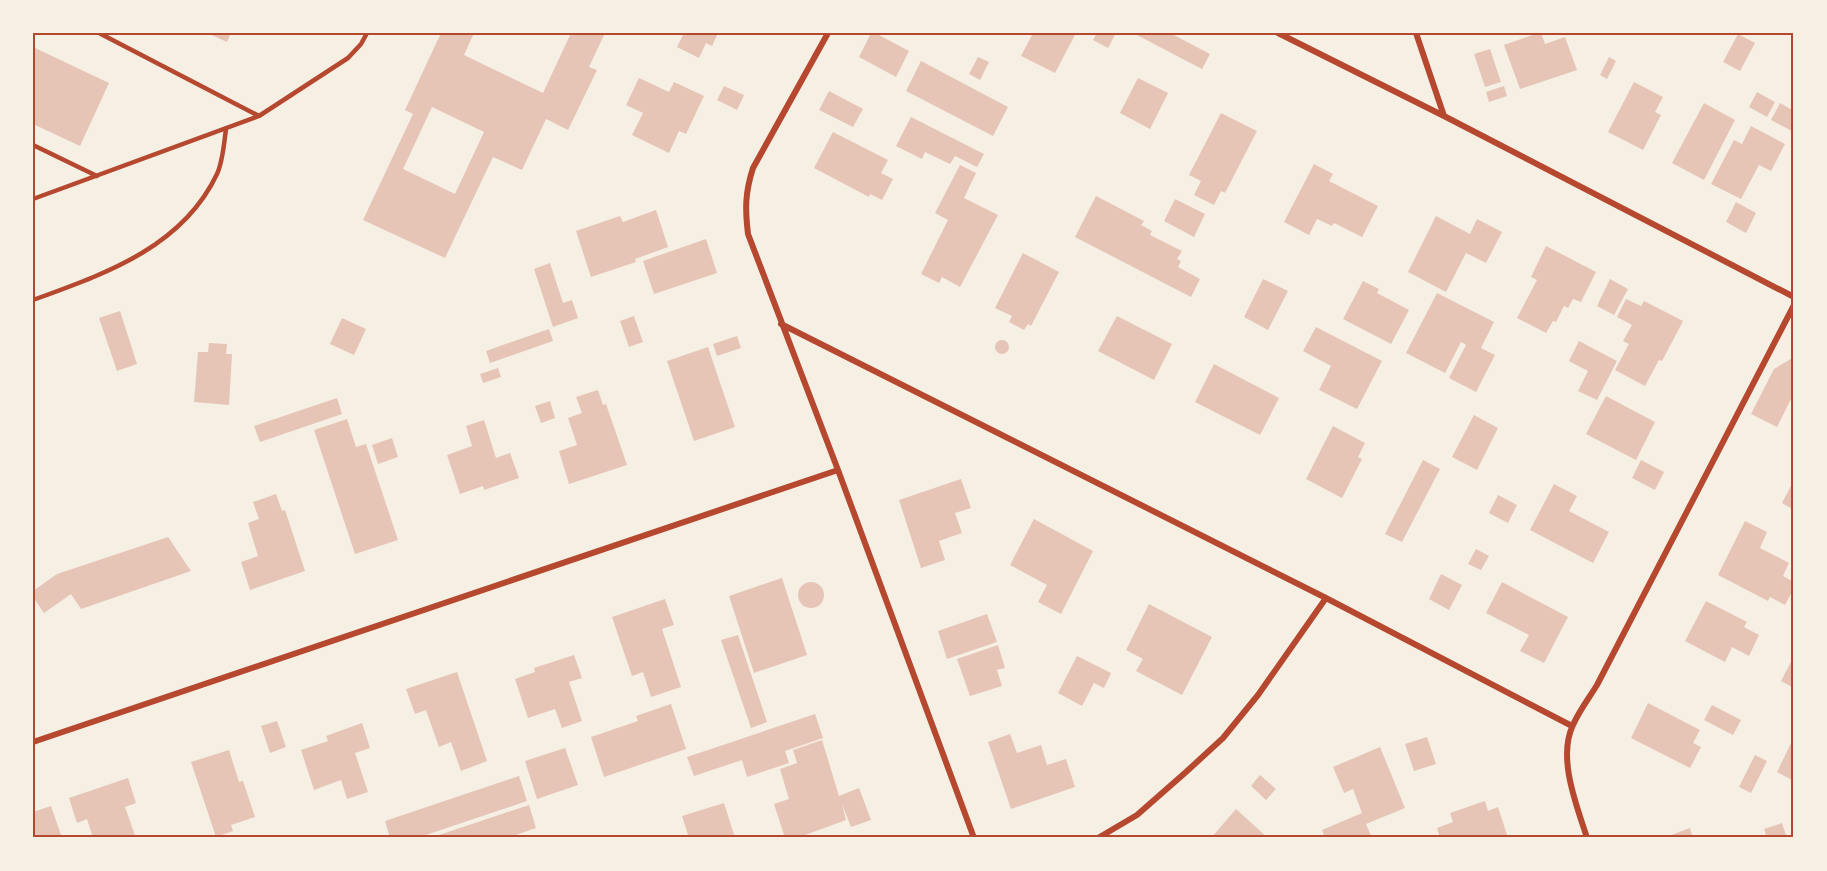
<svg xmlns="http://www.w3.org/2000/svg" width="1827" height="871" font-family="'PT Serif',serif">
  <rect width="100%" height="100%" fill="#f6efe4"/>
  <!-- building -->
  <path fill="#e6c5b7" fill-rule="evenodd" d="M207 33H231L227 42Z
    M441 33H474L464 55 543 93 571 33H605L589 67 597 70 568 130 546 119 522 170 493 157 445 258 363 220 413 114 405 110ZM432 107 484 132 455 194 403 169Z
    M684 33H718L712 46 706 43 699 58 677 47Z
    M871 33H875L909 51 896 77 859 57Z
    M1033 33H1076L1055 73 1021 56Z
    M1097 33H1116L1108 48 1093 40Z
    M1133 33H1170L1210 54 1202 69Z
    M1538 33H1541L1545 44 1565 37 1577 70 1520 89 1504 45Z
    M1738 34 1755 43 1740 71 1723 62Z
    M33 47 109 83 80 146 33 124Z
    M1490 49 1501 82 1485 87 1474 54Z
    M978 57 989 62 980 80 969 74Z
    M1609 57 1616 61 1607 79 1600 75Z
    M921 61 1008 107 993 136 906 91Z
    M639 78 669 92 674 82 704 96 686 134 679 131 669 153 632 135 643 113 626 105Z
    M1138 78 1168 93 1150 129 1120 113Z
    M1634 82 1663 97 1655 112 1661 115 1643 150 1608 132Z
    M724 86 744 95 737 110 717 100Z
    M1504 86 1507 96 1489 102 1486 92Z
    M829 91 863 109 853 127 819 110Z
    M1757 92 1775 102 1767 117 1749 107Z
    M1704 103 1735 120 1704 180 1672 163Z
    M1780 103 1794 111V132L1771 120Z
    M1221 113 1257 131 1225 193 1221 191 1214 205 1194 195 1201 181 1189 175Z
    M911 117 984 154 977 167 955 156 950 164 925 152 922 159 896 146Z
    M1751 126 1785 144 1771 171 1759 165 1741 199 1711 184 1734 140 1742 144Z
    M833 132 888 160 881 173 893 179 882 200 870 194 869 197 814 168Z
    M1314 164 1333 174 1329 181 1378 206 1362 237 1334 223 1332 226 1317 219 1309 235 1284 222Z
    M960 165 976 173 964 198 998 215 960 287 942 277 939 283 921 274 948 220 935 213Z
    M1096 196 1144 221 1141 225 1152 231 1150 235 1182 251 1177 259 1181 261 1178 267 1200 279 1191 297 1075 237Z
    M1175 199 1205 214 1194 237 1164 221Z
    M1736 202 1756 213 1746 233 1726 222Z
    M656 210 668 247 635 259 636 262 591 277 576 231 620 216 623 222Z
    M1436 216 1470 234 1477 219 1502 232 1486 263 1466 253 1446 292 1408 272Z
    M706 239 717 273 654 294 643 261Z
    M1546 246 1596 272 1581 302 1573 299 1568 308 1564 306 1556 322 1553 321 1546 333 1517 318 1537 280 1531 277Z
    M1023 253 1059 272 1031 326 1028 324 1024 330 1009 322 1012 316 995 308Z
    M550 263 563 303 572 300 578 318 553 327 534 269Z
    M1263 279 1288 291 1268 330 1244 317Z
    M1610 279 1628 289 1614 315 1597 306Z
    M1363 281 1379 289 1377 293 1409 310 1391 344 1343 319Z
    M1437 293 1494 322 1481 348 1495 355 1476 392 1449 378 1466 345 1461 342 1445 373 1406 353Z
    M1626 299 1641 306 1644 301 1683 321 1662 361 1659 360 1645 386 1615 370 1629 344 1623 341 1632 325 1617 317Z
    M120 311 137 364 117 371 99 318Z
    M634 316 643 342 629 347 620 321Z
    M1117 316 1172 344 1154 380 1098 351Z
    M342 318 366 329 354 355 330 344Z
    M1316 327 1382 361 1357 409 1319 390 1331 366 1303 351Z
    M549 329 553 341 490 363 486 351Z
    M737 336 741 348 717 356 713 344Z
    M995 347a7 7 0 1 1 14 0a7 7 0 1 1-14 0Z
    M1579 341 1617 361 1597 400 1578 391 1588 371 1569 361Z
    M209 343 227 344 226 354H232L229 405 194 402 198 352H208Z
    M708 347 735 427 694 441 667 361Z
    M1794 357V393L1777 427 1751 414 1774 369Z
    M1214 364 1279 398 1260 435 1195 402Z
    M498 368 501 377 483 383 480 374Z
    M598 390 603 405 606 404 627 465 569 484 559 451 577 445 568 418 582 413 576 397Z
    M1606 396 1655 422 1636 460 1586 434Z
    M337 398 342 414 260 442 254 426Z
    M550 401 555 418 541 423 535 406Z
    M1474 415 1498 428 1477 470 1452 457Z
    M347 419 356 447 366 444 398 540 355 554 314 430Z
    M484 420 496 458 510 453 519 478 484 490 483 486 460 494 447 455 472 446 466 426Z
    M1333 426 1365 443 1358 457 1362 459 1342 498 1306 479Z
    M392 438 398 457 378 464 372 445Z
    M1423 460 1440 469 1402 542 1385 534Z
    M1641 460 1664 472 1655 490 1632 478Z
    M961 479 971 508 955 513 962 533 939 541 945 560 921 568 899 500Z
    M1794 480V510L1782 503Z
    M1554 484 1577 496 1569 511 1609 532 1593 563 1530 530Z
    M276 494 282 511 285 510 305 571 250 590 241 562 258 556 248 523 259 519 253 502Z
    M1498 495 1517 505 1508 523 1489 513Z
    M1034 519 1093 551 1061 614 1038 602 1047 585 1010 565Z
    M1745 521 1767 532 1760 548 1789 563 1783 576 1794 582V588L1785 605 1770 597 1768 601 1718 575Z
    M168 537 191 571 81 609 71 594 44 613 33 597V591L57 574Z
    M1476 549 1489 556 1481 570 1468 564Z
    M1441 574 1462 585 1449 610 1429 599Z
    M782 578 807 655 754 673 729 596Z
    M1502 582 1568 617 1544 663 1520 651 1529 635 1486 613Z
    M798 595a13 13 0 1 1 26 0a13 13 0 1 1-26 0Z
    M665 599 674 625 662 629 681 687 651 697 643 672 632 676 612 617Z
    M1706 601 1747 622 1744 627 1759 635 1749 656 1732 647 1725 662 1685 641Z
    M1149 604 1212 637 1182 695 1136 671 1143 659 1126 650Z
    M987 614 997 642 947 659 938 631Z
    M738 635 767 722 751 728 721 640Z
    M998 645 1005 668 997 670 1002 686 970 696 957 659Z
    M574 655 582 678 569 682 582 721 562 728 555 709 528 718 515 679 535 672 534 668Z
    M1077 656 1111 673 1104 688 1094 683 1082 706 1058 693Z
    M1794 656V688L1781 681Z
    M457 672 487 761 461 771 451 742 439 747 426 710 415 714 406 689Z
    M1648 703 1700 730 1693 743 1701 747 1690 768 1631 738Z
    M671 704 686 749 604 777 591 737 638 721 636 716Z
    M1712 705 1741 720 1733 735 1704 720Z
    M815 714 823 738 785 751 789 763 747 777 742 760 694 776 687 757Z
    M277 721 286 747 270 753 261 726Z
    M362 723 370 748 355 753 368 792 347 799 341 780 314 790 301 750 328 741 326 736Z
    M1010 734 1017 753 1041 745 1047 765 1066 759 1075 787 1011 809 988 742Z
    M1427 737 1436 764 1414 771 1405 744Z
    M822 740 839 796 859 788 871 820 851 827 842 804 846 820 797 838H785L774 804 789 799 780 769 797 763 793 750Z
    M1791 743 1794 744V781L1777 772Z
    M1380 747 1405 808 1366 824 1372 838H1325L1322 830 1362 813 1353 789 1344 793 1333 767Z
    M565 748 578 785 537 799 525 761Z
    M229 750 239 782 243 781 255 817 231 825 233 831 216 837 191 762Z
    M1755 755 1767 761 1751 793 1739 787Z
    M1260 775 1276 789 1266 800 1251 786Z
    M519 776 527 801 417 838H390L385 821Z
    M128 778 136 803 125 807 136 838H93L87 819 77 823 69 798Z
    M1485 801 1488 811 1498 807 1508 838H1440L1437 828 1453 822 1450 813Z
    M724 803 735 838H689L682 816Z
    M529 805 536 828 507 838H440L439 835Z
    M51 806 61 835 53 838H33V812Z
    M1236 809 1268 838H1211Z
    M1782 823 1787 838H1767L1764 829Z
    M1690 828 1693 838H1663Z"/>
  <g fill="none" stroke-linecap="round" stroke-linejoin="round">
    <!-- service -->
    <path stroke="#b5482f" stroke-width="4.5" d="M99 33 259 116
      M33 145 97 176
      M33 199 259 116 348 58 361 44 367 33
      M33 300C104 274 182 248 217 174 223 161 224 143 226 129"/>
    <!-- minor -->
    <path stroke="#b5482f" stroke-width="6" d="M828 33 753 168C745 193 745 209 748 234L838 470 974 838
      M1278 33 1444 116 1794 297
      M1416 33 1444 116
      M781 324 1326 598 1572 726
      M33 742 838 470
      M1098 838 1137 815 1186 772 1223 738 1258 695 1326 598
      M1587 838C1577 806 1557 758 1573 725 1579 711 1589 698 1597 685L1794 305"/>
  </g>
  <!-- border -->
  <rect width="1827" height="871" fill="none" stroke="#f6efe4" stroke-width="69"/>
  <rect x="34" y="34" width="1758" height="802" fill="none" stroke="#b5482f" stroke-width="2"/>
</svg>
